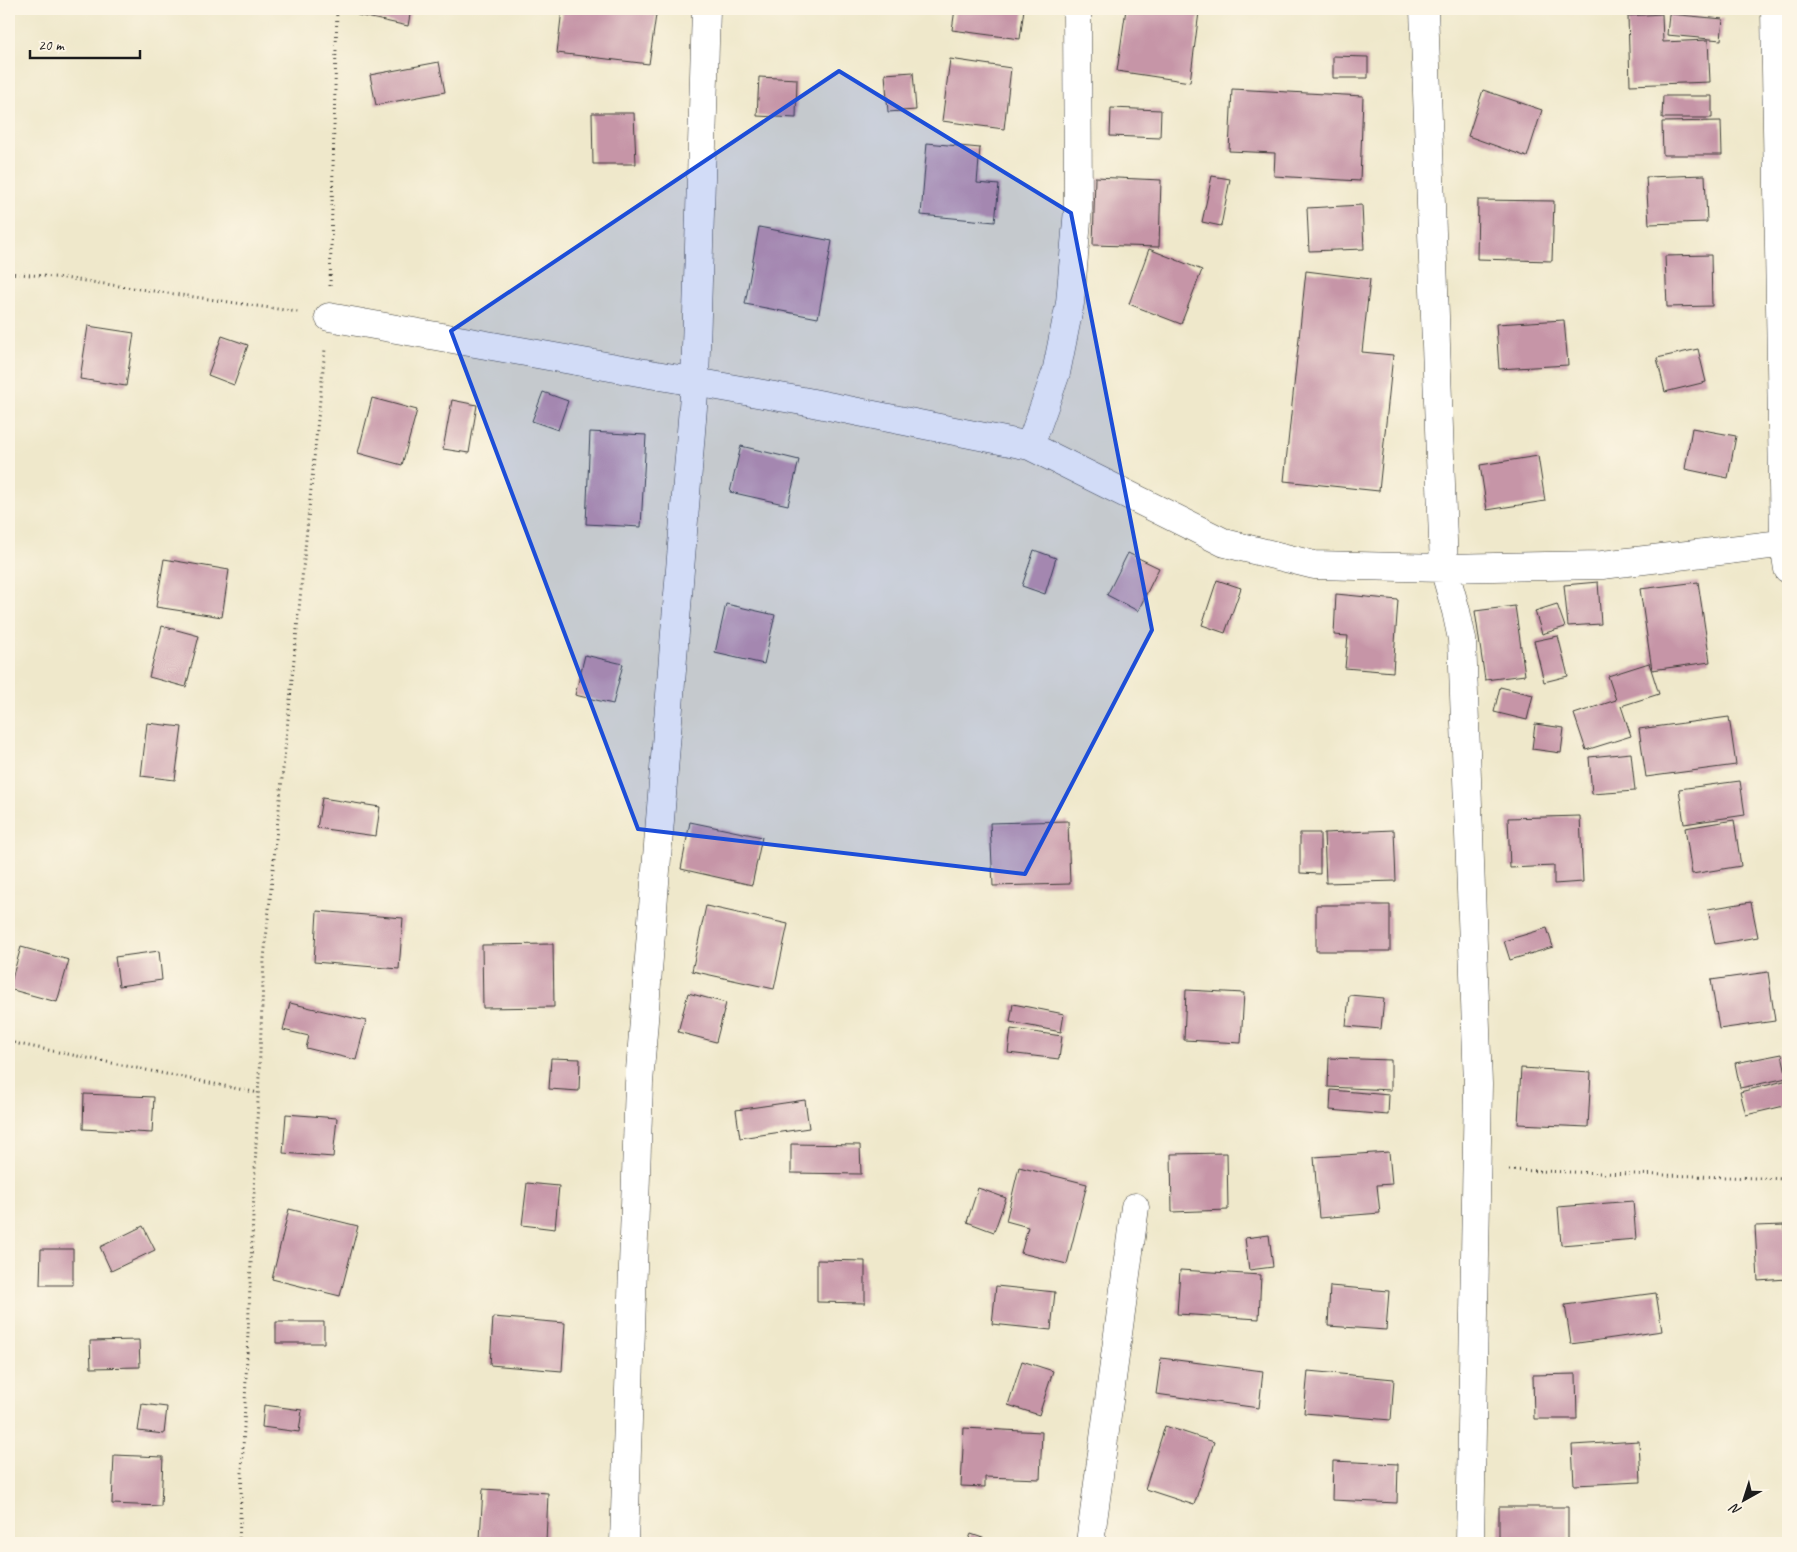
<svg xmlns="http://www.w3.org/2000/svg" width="1797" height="1552" font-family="Caveat,sans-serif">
  <rect width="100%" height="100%" fill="#fcf5e5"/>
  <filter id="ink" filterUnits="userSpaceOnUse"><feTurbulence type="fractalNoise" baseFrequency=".02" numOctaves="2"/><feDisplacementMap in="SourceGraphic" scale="10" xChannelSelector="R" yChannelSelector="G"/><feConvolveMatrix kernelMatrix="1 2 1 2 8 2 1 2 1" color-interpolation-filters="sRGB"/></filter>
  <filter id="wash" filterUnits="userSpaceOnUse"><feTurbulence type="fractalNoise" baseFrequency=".0096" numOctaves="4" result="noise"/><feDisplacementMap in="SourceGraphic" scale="20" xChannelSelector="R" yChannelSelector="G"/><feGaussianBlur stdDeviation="1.12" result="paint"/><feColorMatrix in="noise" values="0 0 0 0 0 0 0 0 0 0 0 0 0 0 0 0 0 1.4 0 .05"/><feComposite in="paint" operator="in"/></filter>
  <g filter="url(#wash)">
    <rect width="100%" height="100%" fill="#efe8cb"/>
    <g id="blocks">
      <!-- building -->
      <path fill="#c695a7" d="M358 9H411L408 26 357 15Z
        M562 9H610L656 15 649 64 557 53Z
        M955 9H1024L1020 39 952 30Z
        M1126 9H1179L1199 12 1190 82 1117 71Z
        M1662 14 1663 42 1708 40 1710 82 1630 85 1628 16Z
        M1669 14 1723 19 1721 40 1667 35Z
        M1333 56 1368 57V78H1333Z
        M950 59 1011 68 1004 129 942 121Z
        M439 62 445 92 376 105 370 75Z
        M913 72 916 110 888 112 885 74Z
        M759 77 797 79 796 118 757 116Z
        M1232 89 1363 96 1360 181 1274 176 1275 153 1229 151Z
        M1483 90 1542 110 1527 157 1468 136Z
        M1663 96H1712V118H1662Z
        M1111 108 1161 110 1160 138 1110 136Z
        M592 113H634L636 164H593Z
        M1721 121 1722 155H1663L1662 122Z
        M927 143 980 148 977 183 999 185 995 222 921 215Z
        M1705 175 1707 222 1649 224 1646 177Z
        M1212 176 1230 179 1221 226 1202 222Z
        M1095 177 1161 180 1159 247 1093 245Z
        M1478 200 1554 201 1552 261 1477 259Z
        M1362 205 1364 249 1309 251 1307 208Z
        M759 227 832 241 818 318 745 304Z
        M1149 249 1202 270 1181 324 1129 304Z
        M1711 255 1712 306 1667 307 1665 256Z
        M1306 271 1370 279 1362 352 1393 355 1379 491 1284 481Z
        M1564 320 1568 365 1499 369 1496 324Z
        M88 326 134 333 126 386 80 379Z
        M222 336 248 345 234 385 208 375Z
        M1698 349 1706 382 1665 392 1657 358Z
        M543 392 568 401 558 430 532 421Z
        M372 398 417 410 402 465 358 453Z
        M452 400 477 405 469 453 443 449Z
        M1692 428 1736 436 1728 478 1685 469Z
        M590 432 646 435 641 527 586 524Z
        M741 446 799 460 788 505 730 492Z
        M1538 456 1545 501 1487 510 1480 465Z
        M1034 550 1056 558 1045 594 1022 586Z
        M1128 553 1159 568 1138 611 1107 595Z
        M164 559 229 570 222 617 156 607Z
        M1217 580 1241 588 1225 633 1202 625Z
        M1598 582 1601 624 1568 626 1564 585Z
        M1698 582 1710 662 1652 670 1640 589Z
        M1336 594 1398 600 1393 672 1345 668 1348 636 1334 635Z
        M726 604 775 615 764 664 715 653Z
        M1557 604 1565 627 1542 634 1535 611Z
        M1515 606 1525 675 1485 680 1475 611Z
        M162 626 199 636 186 687 149 677Z
        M1558 636 1568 676 1544 682 1534 641Z
        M585 655 623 664 613 704 575 695Z
        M1649 663 1659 694 1621 706 1631 736 1586 750 1574 714 1616 700 1608 676Z
        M1500 687 1533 695 1527 720 1494 712Z
        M1729 717 1736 765 1646 777 1639 729Z
        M147 723 182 727 175 780 141 776Z
        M1535 724 1564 728 1561 753 1532 749Z
        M1631 753 1635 791 1592 794 1589 757Z
        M1740 781 1745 815 1684 824 1679 789Z
        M322 798 380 807 376 836 317 828Z
        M1580 816 1583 882 1554 884V866L1510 868 1508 818Z
        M1734 820 1741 866 1692 874 1685 828Z
        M1068 821 1070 884 993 886 990 823Z
        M690 822 762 837 752 885 681 869Z
        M1394 830 1396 881 1326 883 1324 833Z
        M1300 833H1320V874L1300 873Z
        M1751 902 1758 937 1715 944 1708 909Z
        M1316 905H1390V951H1316Z
        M706 906 788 924 774 989 692 971Z
        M317 911 403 918 399 969 314 962Z
        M1547 928 1553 947 1510 960 1504 941Z
        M553 944 554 1007 483 1008 482 945Z
        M21 947 69 960 57 1002 9 989Z
        M159 951 162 980 119 986 115 957Z
        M1768 972 1775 1021 1719 1029 1711 980Z
        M1186 990 1244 993 1241 1043 1184 1040Z
        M688 993 726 1003 716 1042 678 1032Z
        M1349 995 1384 998 1381 1029 1346 1026Z
        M290 1003 366 1021 356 1060 306 1048 309 1036 283 1030Z
        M1013 1004 1064 1014 1061 1032 1010 1022Z
        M1011 1029 1062 1036 1059 1059 1008 1053Z
        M1782 1054 1787 1078 1740 1088 1735 1063Z
        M551 1058 580 1059 579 1091 549 1089Z
        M1329 1058 1391 1060V1090L1328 1087Z
        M1521 1068 1591 1072 1588 1127 1518 1124Z
        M1788 1080V1105L1746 1115 1740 1092Z
        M1331 1090 1389 1095 1388 1115 1330 1110Z
        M84 1094 154 1097 152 1133 83 1129Z
        M805 1100 809 1128 740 1138 736 1110Z
        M286 1114 337 1118 333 1157 283 1153Z
        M791 1144 860 1145 861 1174 791 1173Z
        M1389 1152 1392 1184 1377 1185 1380 1213 1319 1218 1314 1157Z
        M1227 1153 1228 1210 1172 1212 1171 1154Z
        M1019 1167 1087 1184 1067 1264 1021 1253 1028 1227 1006 1221Z
        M527 1183 559 1186 555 1229 522 1225Z
        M978 1188 1006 1198 994 1232 967 1222Z
        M1633 1201 1636 1239 1561 1245 1558 1207Z
        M289 1209 358 1226 340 1296 272 1279Z
        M1784 1225 1787 1279 1758 1281 1755 1226Z
        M143 1226 155 1250 111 1271 100 1247Z
        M1269 1235 1273 1267 1249 1270 1245 1238Z
        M41 1249H73V1285H40Z
        M817 1260 865 1261V1303L817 1302Z
        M1180 1270 1261 1275 1259 1319 1177 1314Z
        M996 1286 1055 1292 1051 1330 992 1324Z
        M1330 1286 1389 1291 1386 1330 1328 1326Z
        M1656 1293 1662 1331 1571 1344 1565 1305Z
        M493 1317 565 1323 562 1371 490 1365Z
        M276 1322H324V1343H276Z
        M139 1340 140 1367 91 1368 90 1341Z
        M1161 1358 1263 1371 1259 1408 1156 1394Z
        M1022 1361 1053 1371 1039 1415 1008 1405Z
        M1308 1371 1394 1379 1391 1420 1304 1413Z
        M1576 1374 1577 1419H1534L1533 1375Z
        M142 1404 167 1407 164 1434 138 1431Z
        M264 1405 302 1410 299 1432 262 1427Z
        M1165 1426 1214 1442 1194 1505 1145 1489Z
        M964 1428 1042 1432 1040 1479 985 1477V1487L961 1486Z
        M1639 1441 1641 1482 1574 1485 1572 1445Z
        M114 1455 163 1457 161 1506 112 1504Z
        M1333 1461 1398 1464 1397 1503 1332 1500Z
        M483 1489 548 1493 546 1543 480 1539Z
        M1499 1507H1568V1543H1499Z
        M971 1534 997 1543H967Z"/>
    </g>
  </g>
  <g filter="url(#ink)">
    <use href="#blocks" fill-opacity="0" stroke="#3c3b36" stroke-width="1"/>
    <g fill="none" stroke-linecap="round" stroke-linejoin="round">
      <defs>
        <path id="street" d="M1424 9 1444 568 1456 611 1462 639 1478 1084 1470 1543
          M1775 9 1784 543 1788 569
          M329 317 808 402 1030 446 1225 543 1314 565 1444 568 1602 565 1788 543
          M1030 446 1056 373 1070 303 1078 209 1077 9
          M624 1543 639 1083 695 382 706 9
          M1090 1543 1135 1207"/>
      </defs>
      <!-- street casing -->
      <use href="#street" stroke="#3c3b36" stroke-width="29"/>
      <!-- path -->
      <path stroke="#3c3b36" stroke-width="3" stroke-dasharray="1 4" stroke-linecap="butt" d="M9 273 64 278 298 312
        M330 286 337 9
        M9 1042 259 1093
        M1509 1170 1788 1179
        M239 1543 264 959 325 349"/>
      <!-- street -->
      <use href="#street" stroke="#fff" stroke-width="28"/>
    </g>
  </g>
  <!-- marked area -->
  <path fill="#1d4ed8" fill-opacity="0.2" stroke="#1d4ed8" stroke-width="4" stroke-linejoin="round" d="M839 71 1071 213 1152 630 1025 874 638 829 451 331Z"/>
  <!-- margin -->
  <rect width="1797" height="1552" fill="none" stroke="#fcf5e5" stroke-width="30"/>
  <!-- north arrow -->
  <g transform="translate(1744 1500) rotate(219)" stroke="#fcf5e5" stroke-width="4" paint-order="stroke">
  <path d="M0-4L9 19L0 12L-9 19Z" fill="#1c1c1c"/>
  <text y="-8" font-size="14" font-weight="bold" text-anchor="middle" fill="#1c1c1c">N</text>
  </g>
  <!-- scale -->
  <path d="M30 50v8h110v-8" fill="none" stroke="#1c1c1c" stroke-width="2.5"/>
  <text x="38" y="50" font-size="15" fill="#1c1c1c" stroke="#fcf5e5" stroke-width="4" paint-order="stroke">20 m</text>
</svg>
